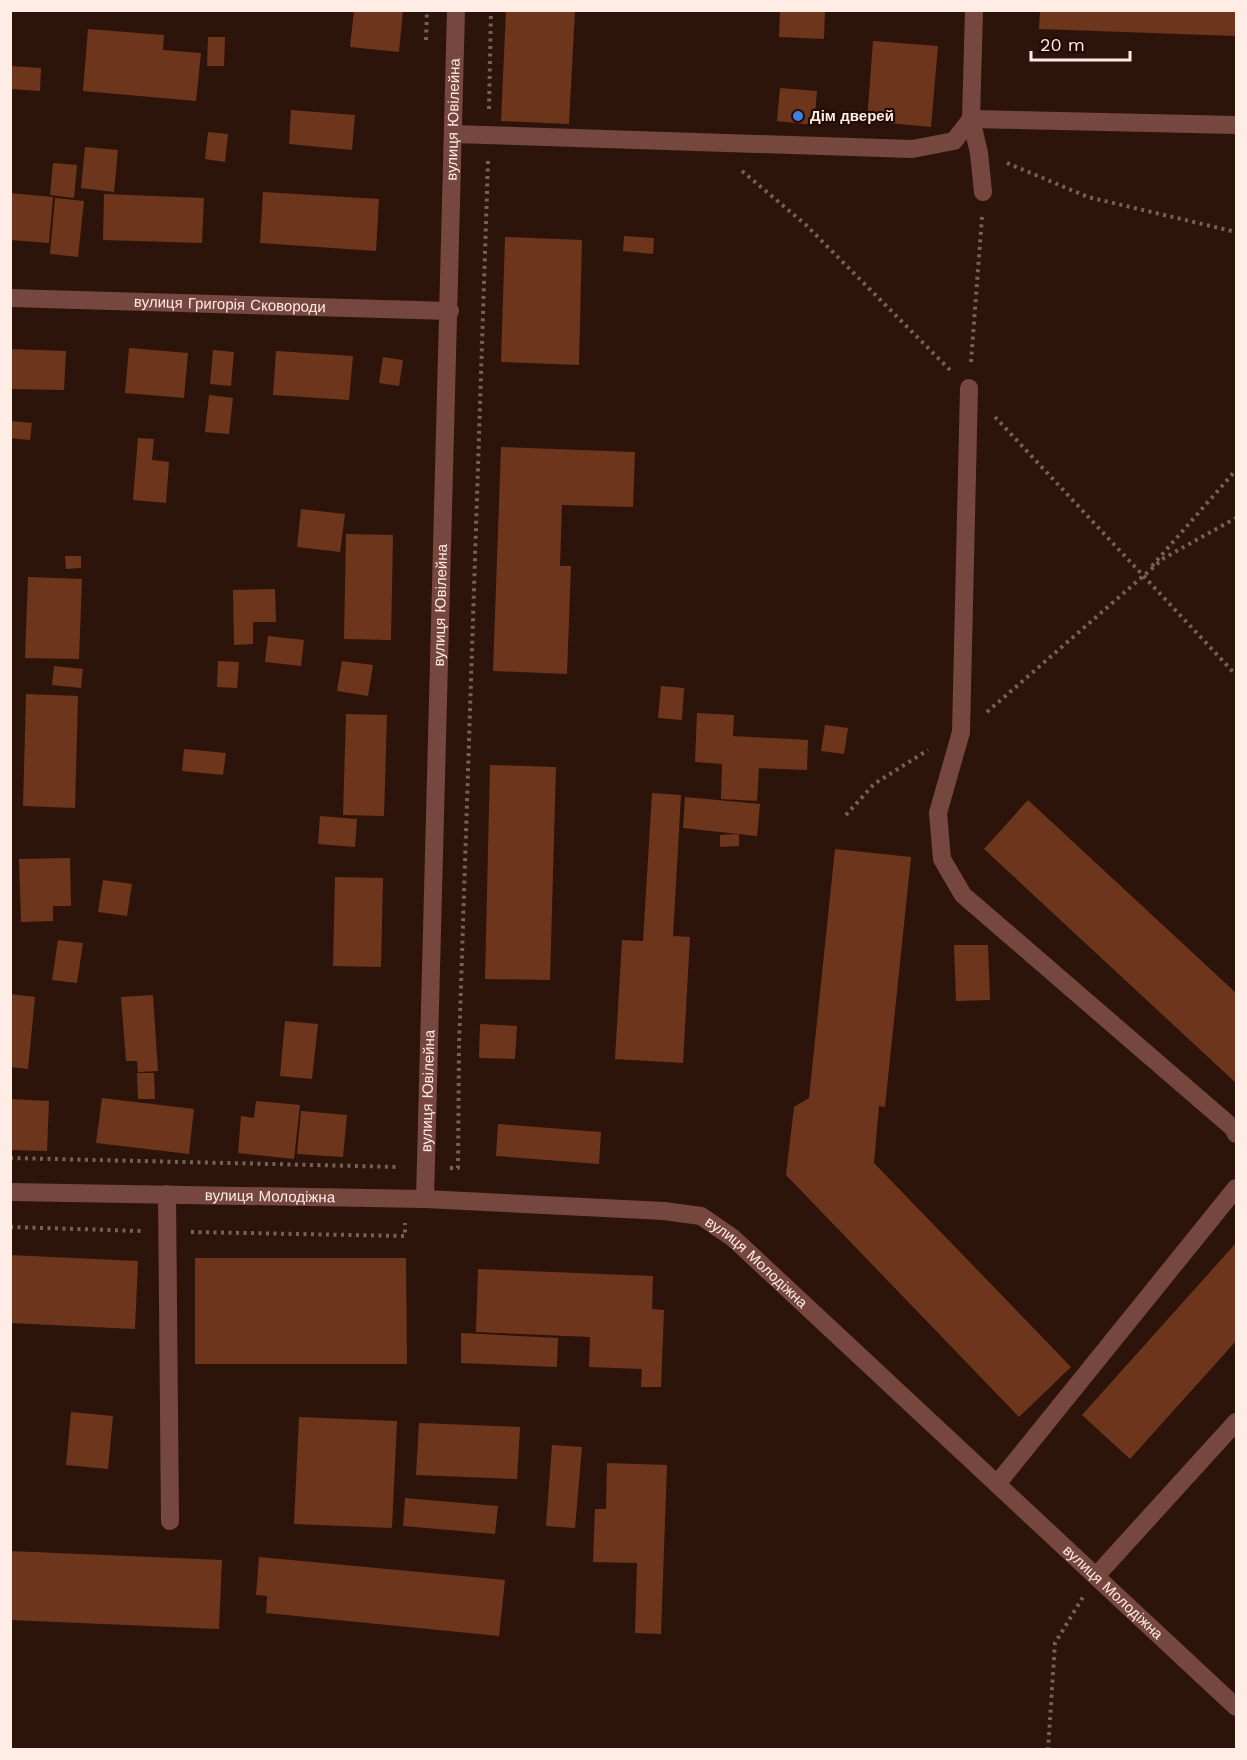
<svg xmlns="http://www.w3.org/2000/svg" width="1247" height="1760" font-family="'Work Sans',sans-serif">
  <rect width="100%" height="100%" fill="#2d140a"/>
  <!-- building -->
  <path fill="#6e351d" d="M354 10H403L399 52 350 47Z
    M506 10H575L569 124 501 121Z
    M780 10H825L824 39 779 37Z
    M1040 10H1236V36L1039 29Z
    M88 29 164 35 163 50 201 53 196 101 83 91Z
    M208 37H225L224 66H207Z
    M873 41 938 46 931 127 867 121Z
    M10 66 41 68 40 91 10 89Z
    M780 88 817 91 814 125 777 121Z
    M291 110 355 115 352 150 289 144Z
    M208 132 228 134 225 162 205 159Z
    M85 147 118 150 114 192 81 188Z
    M53 163 77 165 74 198 50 195Z
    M263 192 379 199 376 251 260 243Z
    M10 193 53 197 49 243 10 240Z
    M104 194 204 198 202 243 103 240Z
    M55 198 84 201 78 257 50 254Z
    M624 236 654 238 653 254 623 251Z
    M505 237 582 240 579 365 501 362Z
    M129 348 188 353 184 398 125 393Z
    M10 349 66 351 64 390 10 389Z
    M213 350 234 352 231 386 210 384Z
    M276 351 353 356 349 400 273 395Z
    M383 357 403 360 399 386 379 383Z
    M209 395 233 398 229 434 205 432Z
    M10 421 32 423 30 440 10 438Z
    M138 438 154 439 152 460 169 462 166 503 133 500Z
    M501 447 635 452 633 507 562 505 560 566H571L567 674 493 671Z
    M301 509 345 514 340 552 297 547Z
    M346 534 393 535 391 640 344 639Z
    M65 556H81V568L66 569Z
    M28 577 82 579 79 659 25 658Z
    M275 589 276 622H253V644L234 645 233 590Z
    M268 636 304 640 301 666 265 662Z
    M218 661 239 662 237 688 217 687Z
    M342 661 373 665 368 696 337 691Z
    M54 666 83 669 81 688 52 685Z
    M661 686 684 688 682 720 658 718Z
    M26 694 78 696 75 808 23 806Z
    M697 713 734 715 733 736 808 740 807 770 759 768 757 801 721 799 722 764 695 762Z
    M346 714 387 715 384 816 343 815Z
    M825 725 848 728 844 754 821 751Z
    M184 749 226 753 223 775 182 771Z
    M490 765 556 767 550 980 485 979Z
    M652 793 681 795 673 936 690 937 683 1063 615 1059 622 940 643 941Z
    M685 797 760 804 757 836 683 828Z
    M1028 800 1236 993V1083L984 849Z
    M320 816 357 819 355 847 318 844Z
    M739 834V846L720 847V835Z
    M835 849 911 857 885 1107 879 1106 874 1163 1071 1367 1019 1417 786 1175 794 1107 809 1098Z
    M70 858 71 906H53V921L21 922 19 859Z
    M335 877 383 878 381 967 333 966Z
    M103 880 132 884 127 916 98 912Z
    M58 940 83 943 77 983 52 980Z
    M954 945H988L990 1000 956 1001Z
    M10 994 35 997 28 1069 10 1067Z
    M153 995 158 1071 138 1072 137 1061H126L121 997Z
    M285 1021 318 1024 312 1079 280 1076Z
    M480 1024 517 1026 515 1059 479 1058Z
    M137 1073H154L155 1099H138Z
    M102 1098 194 1109 189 1154 96 1143Z
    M10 1099 49 1101 47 1151 10 1150Z
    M256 1101 300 1105 294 1159 238 1153 241 1116 254 1118Z
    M301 1111 347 1115 343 1157 297 1154Z
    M498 1124 601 1132 599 1164 496 1156Z
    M1236 1243V1341L1130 1459 1082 1415Z
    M10 1255 138 1261 135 1329 10 1323Z
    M195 1258H406L407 1364H195Z
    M478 1269 653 1276 652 1309 664 1310 661 1387H641L642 1369 589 1367 590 1337 476 1332Z
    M461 1333 558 1338 557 1367 461 1363Z
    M71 1412 113 1416 108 1469 66 1465Z
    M299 1417 397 1421 392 1528 294 1524Z
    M419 1423 520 1427 517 1479 416 1475Z
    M552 1445 582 1447 575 1528 546 1526Z
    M607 1463 667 1465 661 1634 635 1633 637 1563 593 1562 595 1509H606Z
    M405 1498 498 1506 495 1534 403 1526Z
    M10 1551 222 1560 219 1629 10 1620Z
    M259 1557 505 1580 499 1636 266 1613 267 1596 256 1595Z"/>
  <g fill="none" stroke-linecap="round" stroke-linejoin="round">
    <!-- path -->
    <path stroke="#776057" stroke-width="4" stroke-dasharray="3 4.5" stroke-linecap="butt" d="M426 40 427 10
      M489 109 491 10
      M1007 163 1088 197 1236 232
      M742 171 806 225 951 371
      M971 362 982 217
      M995 417 1236 675
      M1152 566 1236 470
      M987 712 1164 558 1236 518
      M846 815 874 784 928 750
      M10 1158 400 1167
      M450 1168H458L459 1047 488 161
      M10 1227 142 1231
      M191 1232 405 1236V1223
      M1048 1750 1055 1643 1083 1597"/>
    <!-- minor -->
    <g stroke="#76473e" stroke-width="18">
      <path d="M453 134 912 149 954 141 971 119 974 10"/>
      <path d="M983 192 979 153 971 119 1236 125"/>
      <path id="s1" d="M10 298 450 311"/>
      <path d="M969 388 961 732 938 813 942 859 963 895 1233 1128 1236 1134"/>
      <path id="s2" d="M10 1192 425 1199 664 1211 701 1216 733 1238 1236 1707"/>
      <path d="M167 1194 170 1521"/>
      <path id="s3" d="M425 1199 456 10"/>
      <path d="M997 1484 1236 1188"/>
      <path d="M1096 1576 1236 1422"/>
    </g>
  </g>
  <!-- markers -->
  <circle fill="#3f7fe0" stroke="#230b03" stroke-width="2" cx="798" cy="116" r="6"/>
  <g text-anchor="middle" stroke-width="4.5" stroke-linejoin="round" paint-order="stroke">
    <!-- poi labels -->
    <g font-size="15" font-weight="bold" fill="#ffece5" stroke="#230b03" text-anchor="start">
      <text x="810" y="121">Дім дверей</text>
    </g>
    <!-- street labels -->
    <g font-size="15" fill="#ffece5" stroke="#230b03">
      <text dy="5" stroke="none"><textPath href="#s3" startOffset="1080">вулиця Ювілейна</textPath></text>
      <text dy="5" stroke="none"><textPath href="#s1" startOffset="220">вулиця Григорія Сковороди</textPath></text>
      <text dy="5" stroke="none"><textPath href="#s3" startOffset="594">вулиця Ювілейна</textPath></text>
      <text dy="5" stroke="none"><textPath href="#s3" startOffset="108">вулиця Ювілейна</textPath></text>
      <text dy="5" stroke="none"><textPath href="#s2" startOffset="260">вулиця Молодіжна</textPath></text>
      <text dy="5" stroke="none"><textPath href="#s2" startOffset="764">вулиця Молодіжна</textPath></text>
      <text dy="5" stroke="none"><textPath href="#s2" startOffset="1250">вулиця Молодіжна</textPath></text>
    </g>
  </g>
  <!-- border -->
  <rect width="1247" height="1760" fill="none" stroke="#ffece5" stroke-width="24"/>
  <!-- scale -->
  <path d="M1031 51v9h99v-9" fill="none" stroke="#ffece5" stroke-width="3"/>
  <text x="1040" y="51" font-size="18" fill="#ffece5" stroke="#230b03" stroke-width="4.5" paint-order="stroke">20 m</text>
</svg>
